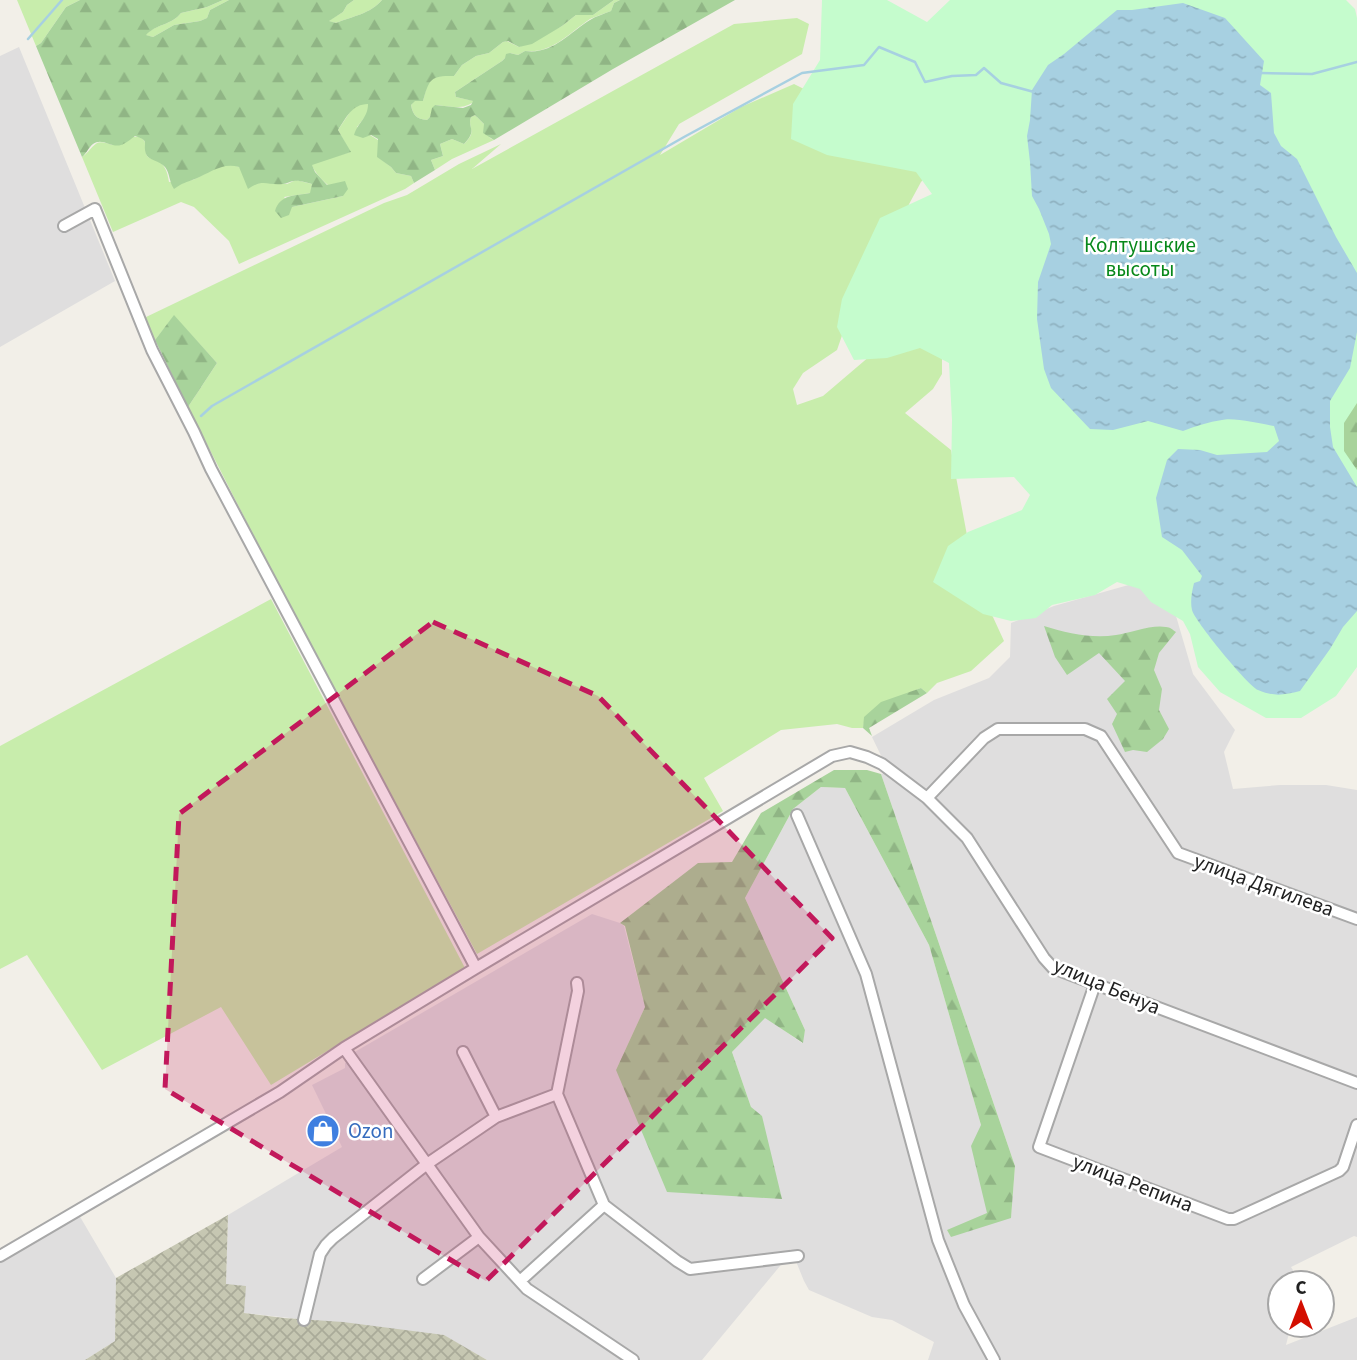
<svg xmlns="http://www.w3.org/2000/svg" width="1357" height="1360" font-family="'Source Sans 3',sans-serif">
  <defs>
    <pattern id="construction-cross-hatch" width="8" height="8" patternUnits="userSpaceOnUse" patternTransform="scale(1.75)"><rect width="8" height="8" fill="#c6c7b2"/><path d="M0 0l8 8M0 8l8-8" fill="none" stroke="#aaab99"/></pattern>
    <pattern id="forest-firs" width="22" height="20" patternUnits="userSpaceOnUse" patternTransform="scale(1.75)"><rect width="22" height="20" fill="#a8d39b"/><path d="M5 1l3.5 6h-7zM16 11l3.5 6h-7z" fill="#90b585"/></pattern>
    <pattern id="water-ripples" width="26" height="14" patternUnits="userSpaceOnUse" patternTransform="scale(1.75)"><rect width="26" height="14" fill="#a7d0e1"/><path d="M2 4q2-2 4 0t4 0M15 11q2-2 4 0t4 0" fill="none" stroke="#8fb2c1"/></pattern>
  </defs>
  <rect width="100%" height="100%" fill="#f2efe8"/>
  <!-- residential -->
  <path fill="#dfdede" d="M19 47 115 281 0 347V56Z
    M1164 575 1193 674 1235 730 1224 752 1233 789 1280 785H1326L1357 790V1237L1354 1236 1291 1267 1301 1283H1280V1325H1291L1286 1345 1357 1317V1360H928L934 1342 892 1320 872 1317 809 1290 804 1281 791 1249 780 1266 702 1360H487L443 1335 244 1313 226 1284 228 1215 342 1147 312 1085 345 1068V1063L353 1059V1053L592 914 620 923 624 926 645 1007 616 1070 751 1107 732 1052 765 1017 802 1043 805 1030 745 898 793 809 821 787 845 788 929 945 981 1125 1011 1216 1015 1166 881 774 889 772 872 737 934 700 989 678 1010 657 1011 623 1054 606Z
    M79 1215 116 1278 115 1341 85 1360H0V1261Z"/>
  <!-- construction -->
  <path fill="url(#construction-cross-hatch)" d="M228 1215 226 1284 246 1286 244 1313 284 1318 343 1322 444 1335 487 1360H85L115 1341 116 1278Z"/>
  <!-- grass -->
  <path fill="#c8edac" d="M17 0H80L66 7 41 43 36 46Z
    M223 0H229L210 10 207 18 200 21 174 25 153 37 145 35C156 24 172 25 181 13L207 7Z
    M354 0H382C370 14 353 16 336 23L328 21 343 12 347 5Z
    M614 0H620L614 3 611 11C604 14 596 16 590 19 569 33 552 54 525 51L518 55 510 53 502 61 455 92 456 97 474 101C464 111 448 106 435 105L430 117 427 120C417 119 413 116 411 105L414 101H423L427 85 433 78 441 76H454L462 65 476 56 489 53 503 42 507 41 519 47 562 26 576 15H593Z
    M797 18 809 24 802 54 679 124 660 155 741 107 794 84 804 89 931 171 921 182 849 315 837 350 803 373 793 389 797 405 823 396 877 350 923 338 942 348V374L933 389 905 413 951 450 975 578 1004 641 971 671 937 683 927 693 921 688 906 694 865 717 863 728H852L837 724 781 730 704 778 723 811 477 954 287 601 188 407 217 363 174 316 155 340 144 318 384 203 407 195 459 164 501 144 472 169 734 24Z
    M359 104H368V113L357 127 378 140V157L391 167 396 173 411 176 414 183 405 189 239 264 229 241 194 207 181 202 113 232 82 157C95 148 93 137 112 145 122 141 143 128 146 146 146 150 145 154 148 157 150 158 152 159 154 159 165 164 167 170 169 182L193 180 218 167 230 164 239 167 255 184 264 182 279 184H287L296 180 312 184 311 193 284 197 292 207 343 196C330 187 318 179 311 164L350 152 338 130 352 109Z
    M475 115 484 124 490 138 494 140 452 159 435 170 431 160 443 156 440 144 452 139 464 144C478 130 467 130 471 117Z
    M271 599 465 968 271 1085 221 1007 102 1070 27 955 0 969V746Z"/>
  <!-- forest -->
  <path fill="url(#forest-firs)" d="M80 0H223L207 7 181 13C172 25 156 24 146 35L153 37 174 25 200 21 207 18 210 10 229 0H354L347 5 343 12 329 21 336 23C353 16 370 14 382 0H614L593 15H576L562 26 532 44 519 47 508 41 503 42 489 53 476 56 462 65 454 76C430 75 429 80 423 101H415L411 105C413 116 417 119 427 120L430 117 432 108 435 105 463 108 471 105 473 101 456 97 455 92 502 61 505 58 506 54 510 53 518 55 525 51C552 55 569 33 590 20 596 16 604 14 611 11L614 3 620 0H735L613 69 494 140 483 133 484 124 475 115 471 117C467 129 478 129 464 144L452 139 440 144 443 156 431 160 435 170 414 183 411 176 396 173 391 167 377 157 378 139 371 135 363 138 354 135C358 122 368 118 368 104 352 104 346 118 338 130L351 152 312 165 315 172 327 185 345 181 348 189 343 196 292 207 289 215 281 218 275 211C280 194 295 196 310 193L312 184C307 183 299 180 294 181 290 181 287 184 283 184 267 186 264 178 248 189L239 167C222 162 210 173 195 179 185 183 184 182 174 189 169 182 170 173 165 167 160 161 148 160 146 154 142 143 151 141 135 136 131 139 125 144 121 145 111 148 102 137 93 144 88 148 87 153 82 157L36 46 41 43 66 7Z
    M174 315 217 363 188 407 155 340Z
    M1357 332V478L1333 447Z
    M1044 626C1067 633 1092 639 1116 635 1129 633 1153 624 1166 627 1170 627 1173 630 1176 632L1159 653 1154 670 1162 689 1159 710 1169 729 1163 739 1147 752 1133 750 1125 752 1112 724 1117 714 1107 699 1125 681 1099 653 1067 675 1055 657Z
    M921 688 927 693 869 728 872 736 863 728 864 717 881 702Z
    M834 770H867L881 774 1015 1166 1011 1218 951 1237 947 1230 987 1213 971 1146 981 1125 929 945 845 788 821 787 793 809 745 898 805 1030 803 1043 765 1018 732 1052 751 1107 762 1116 782 1199 667 1192 616 1070 645 1007 625 926 620 923 698 863 732 862 761 813Z"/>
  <!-- park -->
  <path fill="#c5fccd" d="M822 0H887L927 22 950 0H1346L1355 9 1357 18V403L1344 423V451L1357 470V667L1336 696 1301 718H1266L1220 692 1198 667 1190 634 1183 621 1151 602 1140 589 1117 582 1095 595 1052 605 1036 618 1011 621 983 614 933 582 948 546 968 532 1022 510 1030 495 1014 477 951 479 952 420 949 363 920 348 887 358 854 360 837 327 842 299 880 218 932 194 916 172 827 155 791 139 793 104 820 60Z"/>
  <!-- water -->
  <path fill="url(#water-ripples)" d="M1183 3 1225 18 1264 61 1260 85 1271 93 1274 133 1281 146 1297 159 1336 237 1357 273V332L1350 368 1330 401V427L1333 447 1357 487V611L1343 627 1330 649 1300 691C1284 695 1274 697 1258 690 1248 686 1194 620 1192 610 1190 602 1192 591 1194 583L1200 581 1202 576 1182 550 1162 537 1156 498 1167 460 1178 449 1200 450 1217 455 1267 452 1279 441 1274 426C1262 424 1233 417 1222 420 1209 422 1195 426 1183 431L1148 421 1113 430 1090 429 1051 388 1044 369 1037 319 1038 282 1051 244 1049 234 1039 209 1032 196 1030 162 1027 136 1030 120 1032 90 1048 65 1064 54 1117 10H1132Z"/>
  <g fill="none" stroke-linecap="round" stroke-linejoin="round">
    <!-- stream -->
    <path stroke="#a7d0e1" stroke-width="2.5" d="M28 39 62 0
      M1260 73 1312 74 1357 62
      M201 416 212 406 684 137 802 73 864 65 879 47 915 62 925 82 952 76 976 75 984 68 1001 83 1034 92"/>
    <defs>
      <path id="minor" d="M64 226 95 209 152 350 194 432 211 469 476 968
        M927 798 984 738 998 729H1085L1101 736 1178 853 1357 919
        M797 815 866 974 938 1240 964 1305 994 1360
        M1095 984 1039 1147 1228 1219H1234L1339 1171 1343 1167 1357 1125
        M344 1048 479 1237 527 1289 633 1360
        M463 1052 496 1117
        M557 1094 604 1205 677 1261 690 1269 798 1256
        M557 1094 578 991 577 983
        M0 1256 280 1092 344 1048 476 968 832 756 850 752 867 757 882 764 927 798 967 838 1044 958 1053 968 1357 1083
        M423 1279 479 1237
        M520 1281 604 1205
        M304 1320 320 1254 326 1245 333 1238 427 1164 496 1117 557 1094"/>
    </defs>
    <!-- minor casing -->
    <use href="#minor" stroke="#a8a8a8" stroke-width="14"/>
    <!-- minor -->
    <use href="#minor" stroke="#fff" stroke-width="10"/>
  </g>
  <!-- marked area -->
  <path fill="#c2185b" fill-opacity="0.2" stroke="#c2185b" stroke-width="5" stroke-dasharray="14 9" stroke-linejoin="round" d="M433 622 598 696 832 938 486 1281 165 1089 179 814Z"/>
  <!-- icons -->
  <defs>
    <symbol id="shop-disc" viewBox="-11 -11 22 22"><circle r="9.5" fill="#3f7fe0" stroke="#fff"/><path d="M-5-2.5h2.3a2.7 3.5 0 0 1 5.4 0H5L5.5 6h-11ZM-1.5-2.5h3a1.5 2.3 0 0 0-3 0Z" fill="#fff"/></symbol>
  </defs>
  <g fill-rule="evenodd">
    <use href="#shop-disc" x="304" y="1112" width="38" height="38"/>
  </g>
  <g text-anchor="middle" stroke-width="5" stroke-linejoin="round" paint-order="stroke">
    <!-- park labels -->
    <g font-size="21" fill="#07881a" stroke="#fff">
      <text x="1140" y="252">Колтушские<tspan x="1140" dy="24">высоты</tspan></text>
    </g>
    <!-- street labels -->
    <g font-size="21" fill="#212121" stroke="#fff">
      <text transform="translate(1264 885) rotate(20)" y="7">улица Дягилева</text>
      <text transform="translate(1107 986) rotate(23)" y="7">улица Бенуа</text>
      <text transform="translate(1133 1183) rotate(21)" y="7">улица Репина</text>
    </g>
    <!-- shop labels -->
    <g font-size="21" fill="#366cbe" stroke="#fff" text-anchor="start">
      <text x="348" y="1138">Ozon</text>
    </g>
  </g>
  <!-- north arrow -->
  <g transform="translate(1301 1304)"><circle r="33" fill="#ffffff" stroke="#a6a6a6" stroke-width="2"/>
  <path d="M0-5L12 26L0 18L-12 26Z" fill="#d30e00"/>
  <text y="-10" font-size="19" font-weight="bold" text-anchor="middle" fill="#212121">С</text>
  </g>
</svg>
